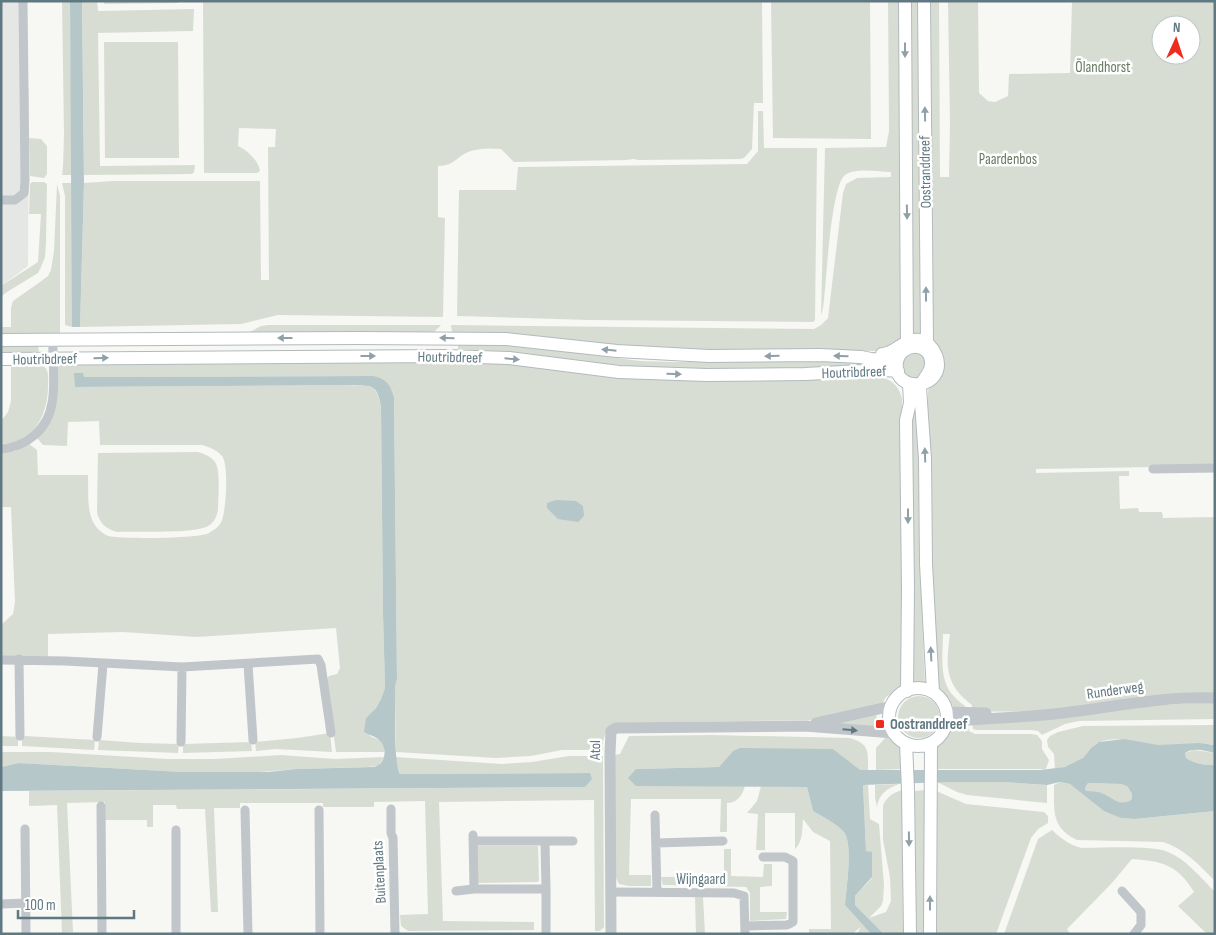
<svg xmlns="http://www.w3.org/2000/svg" width="1216" height="935" font-family="'Sofia Sans Condensed',sans-serif">
  <rect width="100%" height="100%" fill="#f7f7f4"/>
  <!-- built -->
  <path fill="#e5e7e5" d="M1 1H23L29 99 28 266 1 286Z"/>
  <!-- green -->
  <path fill="#d8ddd3" fill-rule="evenodd" d="M62 1H70L72 175H62L63 167 64 134Z
    M82 1H97L98 11 194 9 193 31 98 33 100 166 195 165 194 172 192 174 84 175Z
    M104 1H178V3L104 4Z
    M203 1H762L763 103H754L752 149 744 158 739 159 638 160 634 159 626 160 514 162 501 149C489 148 477 148 466 153 453 160 455 165 438 166V217L445 218 443 317 278 315 241 324 80 327 84 183 113 181H260L261 280H269L268 147H275L276 129 239 128 238 146C247 150 259 161 260 171L257 173H204Z
    M771 1H870L871 139 773 138Z
    M888 1H902V339L884 351 671 350 505 334 452 332 451 325 814 329 821 325 828 318 843 193 846 184 857 178 891 177V172C878 172 857 167 845 175 832 185 827 269 825 289 824 297 824 308 821 315L825 148 886 147 889 131Z
    M908 1H921L923 337 910 335Z
    M930 1H939L940 177H949L950 124 948 1H978L979 93 988 101 995 102 1008 96 1009 74 1070 73 1072 1H1215V466L1036 469V473L1129 471V476H1119L1120 509 1138 508 1139 512H1162L1163 518 1215 517V695C1134 703 1054 714 972 711V705C944 684 946 665 950 634H943C943 653 939 677 951 693 955 698 961 703 966 707L955 709 939 689 933 627 928 412V394L933 344ZM1161 25H1191V55H1161Z
    M104 42H178L179 158H105Z
    M758 111H763L764 148H817L815 320 813 322 589 320 457 316 459 190H516L518 167 747 164 758 151Z
    M29 138 41 139 47 146V174L44 178 30 176Z
    M32 182H44L47 184 46 242 45 257 41 267 38 273 7 292 3 295 1 301V286L38 262 41 214H29L30 184Z
    M62 183H72V327L65 325V196Z
    M57 184 60 196V334H1V327H11V308L13 301 40 282 48 276 51 270 54 251Z
    M268 325H441L434 332 248 333 261 326Z
    M458 342 518 345 640 361 674 362 807 359 886 362V367L736 371 626 367 514 352 458 349Z
    M1 345 38 346 39 351 32 353 1 352Z
    M912 352 921 354 924 359 925 365 916 380C901 376 899 361 912 352Z
    M458 361 520 365 647 379 878 377C891 378 900 387 902 399V687L886 697 882 704 826 719 811 720 615 723C606 731 602 737 603 750H562L531 756 496 758 396 752 395 687 397 679 394 397 392 390 373 376 84 377 75 387 349 385C372 386 376 383 381 407L383 614 385 688C381 701 376 710 366 718L370 736 381 741 385 748 384 752H336L326 680 329 676 337 674 340 668 336 628 197 637 123 632 48 634V657L1 656V625L13 614 15 602 11 507H1V452L15 451 29 444 37 450 38 475H88C89 498 84 525 108 536 122 539 198 539 209 533 214 530 220 526 222 520 226 510 229 464 222 456 217 450 209 447 202 445H100L99 421 68 422 67 446 43 445 37 438 40 432 58 365 60 363Z
    M11 364 42 365C50 370 48 378 48 386 48 408 39 433 17 442 12 444 6 443 1 444V421L8 412 11 401Z
    M918 391 923 643 925 683H913V666L911 416Z
    M198 452C204 454 211 456 215 462 221 470 218 499 218 510 217 516 214 523 208 526 194 534 137 531 118 532 107 530 99 523 97 512L98 453Z
    M898 717a21 21 0 1 1 42 0a21 21 0 1 1-42 0Z
    M1215 702V719L1079 721 1065 724 1042 735 1038 731 1031 730H976L973 729 972 723 1126 707Z
    M876 712 878 729 834 723Z
    M967 723 969 731 975 734H1031L1037 735 1042 741V749L1049 760 1046 769H934L936 746 944 740 954 726Z
    M1215 725V745C1195 742 1176 746 1157 745 1138 743 1118 735 1100 742 1092 745 1088 752 1083 758 1075 765 1065 767 1055 769L1054 754 1048 747 1047 740 1050 736 1058 732 1083 726Z
    M330 733 332 752 276 749 256 751 255 742 297 738Z
    M712 735 850 738C870 744 868 752 868 770H859L833 749 733 751 719 767 636 769V786H745C742 796 737 803 727 803V832H720L721 799H631L629 875H651V886H629L619 884 616 878 614 755 620 754 629 736Z
    M1 736 18 737V746H1Z
    M25 736 95 740 94 750 22 746V737Z
    M887 736 891 738 901 747 902 769 876 770V748Z
    M99 740 141 743 179 744 178 753 98 750Z
    M251 742 252 751 183 753V744Z
    M1194 750 1215 753V765C1204 765 1195 764 1186 758L1185 753Z
    M1 752H51L167 759H215L281 755 335 759 384 757 378 766 367 767 296 769 248 773 182 772 19 763 1 767Z
    M569 756H603L604 927 600 931H595L594 800 439 802 443 921 534 922V930L408 931 401 926 400 915 428 914 425 801 374 802V807H323V803H240V808H214L218 912H211L205 809H177L176 805H153V827H147V820H105V802L67 803 73 932 62 933 57 805 29 806V791L585 787 590 773 400 774 396 764 395 757 502 764 532 762Z
    M937 782H1003L1047 785V803L967 795 957 792Z
    M1060 782 1070 784 1121 818 1135 819 1215 811V881C1199 865 1185 849 1163 842L1077 840C1051 828 1054 810 1054 785Z
    M1088 783 1121 784 1127 786 1132 794V799C1120 808 1113 799 1102 794 1097 791 1091 792 1086 791L1085 788Z
    M899 784C887 789 879 793 877 807L875 797V785Z
    M863 785H868L870 819 879 824 884 885 883 901 881 906 869 918 886 912 891 901 890 877 883 840V806C885 798 894 792 902 790L903 934H884L855 905V896L872 878 866 851Z
    M761 786 807 787 813 811C823 817 835 823 843 831 854 842 846 889 845 905L871 934H857L861 927 852 934H809V929H831L830 841 813 832 803 819C802 829 803 842 795 849V813H765V850H756L758 814 747 813 757 801Z
    M925 790 924 934H915V791Z
    M934 790 966 804 1044 812 1048 816V823L1038 829 1031 838 996 934H935Z
    M1052 830C1062 839 1069 845 1082 848 1103 848 1151 845 1168 852 1186 859 1201 878 1215 892V934H1207L1178 906 1194 892C1178 865 1162 861 1132 859L1111 884 1067 929 1070 934H1004L1038 839Z
    M477 846H538L539 881 537 882 478 883Z
    M724 849H731V876L763 877 764 864H772V886L760 887V912H787L786 919 750 921V893L746 887 667 885H663L661 877 724 876Z
    M695 897H703L705 934H696Z"/>
  <!-- water -->
  <path fill="#b5c7c8" fill-rule="evenodd" d="M70 1H82L84 183 80 327H72Z
    M74 373H83L84 377 373 376C385 378 391 385 394 397L397 679 395 687C396 703 393 763 400 774L590 773 592 779 585 787 1 791V767L19 763 182 772H268L296 769 374 767C386 764 388 747 379 740 375 736 369 735 364 732L366 718 376 708 381 699 385 688 383 614 381 407C377 383 372 386 349 385L75 387Z
    M556 500 576 501 583 506 584 516 578 522 558 519 547 508V503Z
    M1124 739 1158 745 1199 743 1215 745V753C1206 751 1193 747 1185 753L1186 758C1195 764 1204 765 1215 765V811L1135 819 1121 818 1104 811 1070 784 1060 782 1047 785 1003 782H947L863 785 866 851 872 852V877L855 896V905L884 934H871L845 905C846 889 854 842 843 831 835 823 823 817 813 811L807 787 636 786 628 778 636 769 719 767 733 751 740 748 833 749 860 770H1040L1065 767 1083 758 1091 748 1099 742ZM1088 783 1121 784 1127 786 1132 794V799C1119 809 1111 795 1098 792 1094 791 1090 791 1086 791L1085 788Z"/>
  <g fill="none" stroke-linecap="round" stroke-linejoin="round">
    <defs>
      <path id="secondary" d="M905 1 907 348
        M924 1 927 343
        M1 340 357 338 506 339 617 351 709 356 820 355 861 357 871 359 885 360 898 357
        M882 354C896 354 904 337 920 340 927 342 933 348 936 355 949 389 892 396 897 362 900 342 932 341 931 364 931 373 922 379 920 388L925 459 926 564 933 692
        M1 359 446 356 509 358 619 372 707 375 805 374 862 371 872 369 898 371
        M889 717a29 29 0 1 1 58 0a29 29 0 1 1-58 0Z
        M907 691 908 588 906 420 910 403 909 384
        M906 743 908 790 910 934
        M930 934 931 743"/>
    </defs>
    <!-- secondary casing -->
    <use href="#secondary" stroke="#b2babe" stroke-width="14"/>
    <!-- minor -->
    <path stroke="#c0c6c9" stroke-width="9" d="M1 200H15L24 193 25 181 23 1
      M1 449C27 447 48 429 52 403 56 385 52 358 53 339
      M1153 469 1215 468
      M19 659 20 736
      M1 660 65 661 182 667 318 659 321 665 331 733
      M248 664 253 740
      M97 737 103 664
      M181 742 182 667
      M101 806 102 934
      M391 809V833L393 838 395 934
      M245 810 248 934
      M319 810 320 934
      M655 815 657 892
      M25 829 26 934
      M176 830V934
      M473 835 474 889
      M473 841H573
      M656 843 723 841
      M546 889V934
      M456 891 474 889H546L545 841
      M1122 891 1141 912V925L1134 934
      M611 892 734 893 744 896 745 934
      M1 904 26 903
      M745 926 787 925 793 922V861L785 857H763"/>
    <!-- tertiary -->
    <path stroke="#c0c6c9" stroke-width="11" d="M947 712 986 713
      M947 722C982 718 1018 718 1054 714 1108 708 1160 696 1215 698
      M816 723 892 706
      M611 934 610 753 611 731 616 728 805 726 894 733"/>
    <!-- secondary -->
    <use href="#secondary" stroke="#fff" stroke-width="12"/>
  </g>
  <!-- one-way arrows -->
  <defs><path id="oneway-solid" d="M-6-.8H1V-3.2L6.5 0L1 3.2V.8H-6Z" transform="scale(1.25)"/></defs>
  <g fill="#90a0a7">
    <use href="#oneway-solid" transform="translate(905 50) rotate(90)"/>
    <use href="#oneway-solid" transform="translate(925 114) rotate(-91)"/>
    <use href="#oneway-solid" transform="translate(907 212) rotate(89)"/>
    <use href="#oneway-solid" transform="translate(926 294) rotate(-90)"/>
    <use href="#oneway-solid" transform="translate(285 338) rotate(180)"/>
    <use href="#oneway-solid" transform="translate(447 338) rotate(-179)"/>
    <use href="#oneway-solid" transform="translate(609 350) rotate(-174)"/>
    <use href="#oneway-solid" transform="translate(368 356)"/>
    <use href="#oneway-solid" transform="translate(772 356) rotate(179)"/>
    <use href="#oneway-solid" transform="translate(841 356) rotate(-178)"/>
    <use href="#oneway-solid" transform="translate(101 358) rotate(-1)"/>
    <use href="#oneway-solid" transform="translate(512 359) rotate(5)"/>
    <use href="#oneway-solid" transform="translate(674 374) rotate(2)"/>
    <use href="#oneway-solid" transform="translate(925 455) rotate(-92)"/>
    <use href="#oneway-solid" transform="translate(908 516) rotate(90)"/>
    <use href="#oneway-solid" transform="translate(931 654) rotate(-93)"/>
    <use href="#oneway-solid" transform="translate(909 839) rotate(89)"/>
    <use href="#oneway-solid" transform="translate(930 903) rotate(-90)"/>
  </g>
  <use fill="#607881" href="#oneway-solid" transform="translate(850 730) rotate(5)"/>
  <!-- markers -->
  <rect fill="#ee2c1d" stroke="#fff" stroke-width="2" x="875" y="719" width="10" height="10" rx="2.5"/>
  <g text-anchor="middle" stroke-width="5" stroke-linejoin="round" paint-order="stroke">
    <!-- park labels -->
    <g font-size="15" fill="#687960" stroke="#fff">
      <text x="1103" y="72">Ölandhorst</text>
      <text x="1008" y="164">Paardenbos</text>
    </g>
    <!-- street labels -->
    <g font-size="15" fill="#607881" stroke="#fff">
      <text transform="translate(925 172) rotate(-91)" y="5">Oostranddreef</text>
      <text transform="translate(450 357) rotate(1)" y="5">Houtribdreef</text>
      <text transform="translate(45 359) rotate(-1)" y="5">Houtribdreef</text>
      <text transform="translate(854 372) rotate(-2)" y="5">Houtribdreef</text>
      <text transform="translate(1115 690) rotate(-8)" y="5">Runderweg</text>
      <text transform="translate(595 750) rotate(-89)" y="5">Atol</text>
      <text transform="translate(379 872) rotate(-93)" y="5">Buitenplaats</text>
      <text x="701" y="884">Wijngaard</text>
    </g>
    <!-- poi labels -->
    <g font-size="15" font-weight="bold" fill="#607881" stroke="#fff" text-anchor="start">
      <text x="890" y="729">Oostranddreef</text>
    </g>
  </g>
  <!-- border -->
  <rect width="1216" height="935" fill="none" stroke="#607881" stroke-width="5"/>
  <!-- north arrow -->
  <g transform="translate(1176 40) rotate(3)"><circle r="24" fill="#ffffff" stroke="#bfc9cd"/>
  <path d="M0-4L9 19L0 12L-9 19Z" fill="#ee2c1d"/>
  <text y="-8" font-size="14" font-weight="bold" text-anchor="middle" fill="#607881">N</text>
  </g>
  <!-- scale -->
  <path d="M18 910v8h116v-8" fill="none" stroke="#607881" stroke-width="2.5"/>
  <text x="25" y="910" font-size="15" fill="#607881" stroke="#ffffff" stroke-width="4" paint-order="stroke">100 m</text>
</svg>
